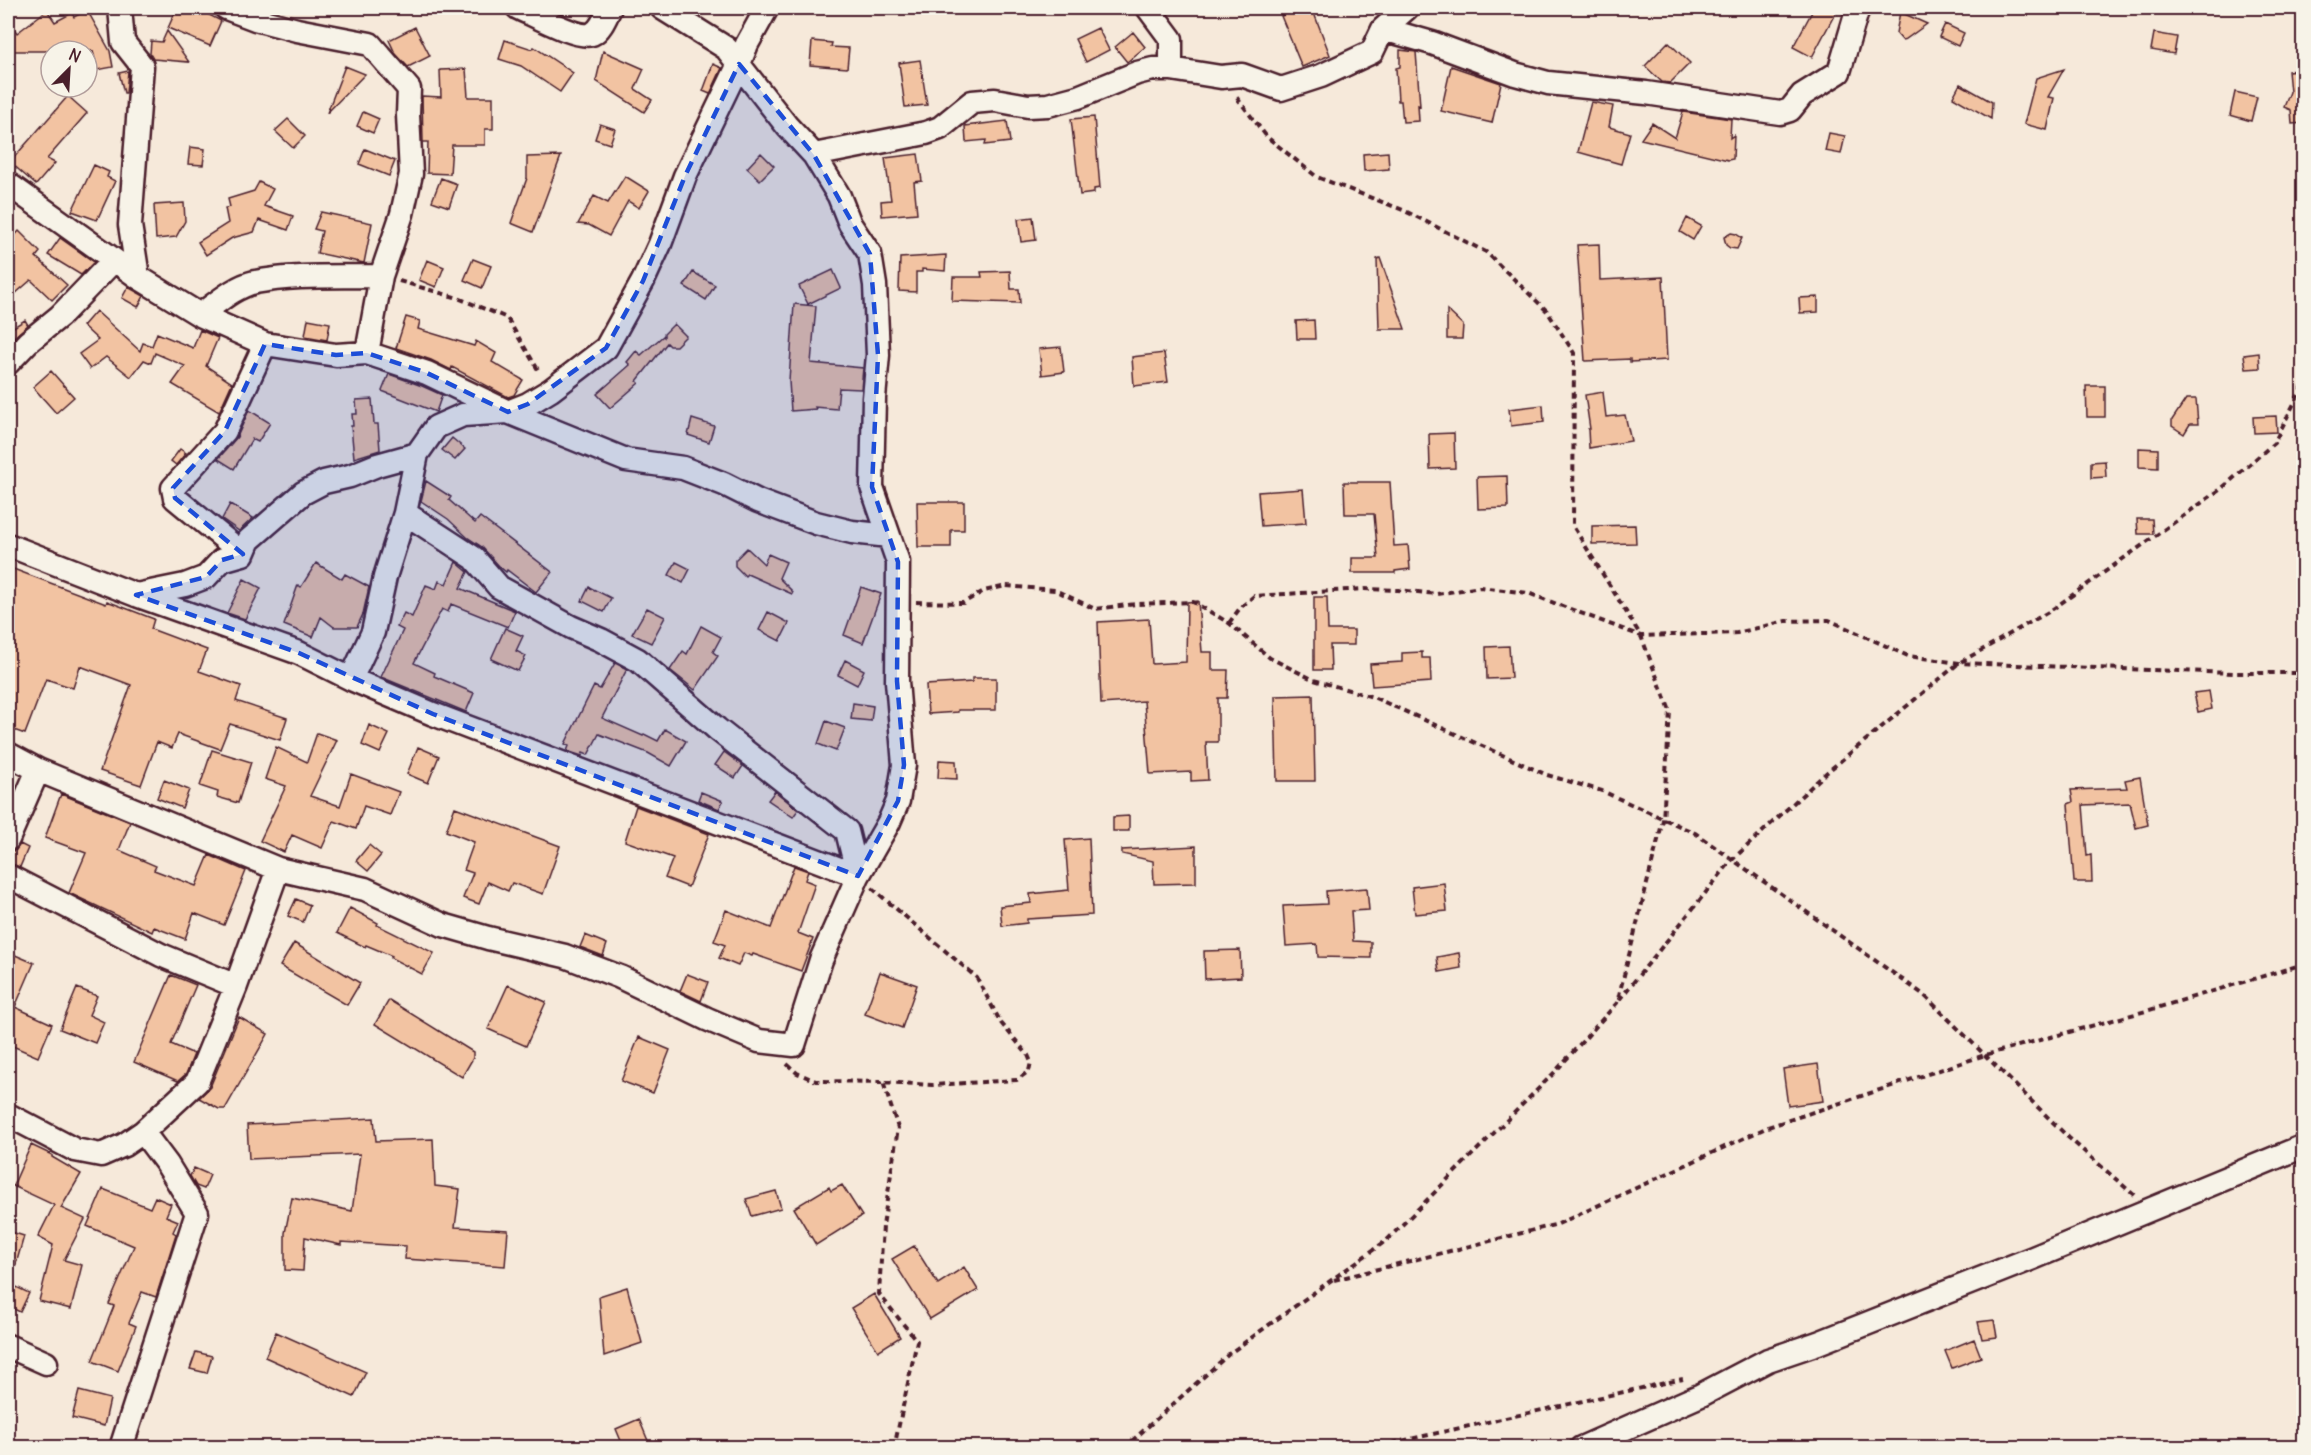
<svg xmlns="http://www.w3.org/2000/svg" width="2311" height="1455" font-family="Delius,sans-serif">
  <rect width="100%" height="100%" fill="#f6e9da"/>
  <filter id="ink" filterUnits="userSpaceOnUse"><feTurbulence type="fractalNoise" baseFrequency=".0167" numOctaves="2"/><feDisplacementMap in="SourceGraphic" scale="12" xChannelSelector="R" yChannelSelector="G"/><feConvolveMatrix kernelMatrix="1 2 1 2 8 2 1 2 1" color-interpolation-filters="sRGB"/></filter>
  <g filter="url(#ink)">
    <!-- building -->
    <path fill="#f2c3a2" stroke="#4a1f2b" stroke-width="1.5" d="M177 8H196L221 21 210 46 168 28Z
      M1300 8H1312L1330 55 1302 67 1281 16Z
      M1814 8H1838L1812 57 1793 47Z
      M47 10 55 22 72 13 74 17 87 10 110 51 113 67 97 70 93 51H8V20L17 33Z
      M1900 12 1927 24 1906 39 1902 40 1896 33Z
      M1945 24 1964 33 1958 46 1939 37Z
      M415 27 430 56 408 67 395 53 389 40Z
      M1098 28 1109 50 1086 62 1075 39Z
      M167 31 189 62 153 59 150 54 151 41 162 42Z
      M1133 32 1145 47 1127 62 1115 47Z
      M2154 33 2177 37 2174 54 2151 50Z
      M505 40 532 49 534 47 573 73 560 92 521 66 499 59Z
      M812 41 832 43 831 47 849 48 847 68 810 65Z
      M1668 42 1690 63 1670 83 1662 82 1645 66Z
      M1400 50 1416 52 1420 106 1418 105 1419 121 1403 122 1401 101H1398L1396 68 1400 67Z
      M603 51 644 69 635 89 652 100 644 112 596 81Z
      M2302 59 2304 123 2292 124 2291 110 2284 107 2290 92 2288 71 2298 70Z
      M920 60 927 105 905 107 899 63Z
      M713 64 722 68 710 94 703 91Z
      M345 66 365 74 327 113Z
      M1451 66 1501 83 1492 123 1441 111Z
      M466 69 468 97H493V129H485V145H452L450 174 427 173 428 142H423L422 96 441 97 440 70Z
      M2064 69 2048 97 2054 98 2047 130 2024 124 2036 78Z
      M128 71 126 93H124L119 73Z
      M1960 84 1992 102 1991 119 1953 97Z
      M2235 92 2257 97 2251 121 2230 115Z
      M68 96 87 113 47 159 55 163 36 185 10 162Z
      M1591 102 1613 106 1609 127 1630 133 1621 164 1578 152Z
      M363 112 379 119 373 133 357 126Z
      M1683 112 1731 119 1730 138 1734 135 1733 159 1728 160 1641 139 1652 123 1675 138Z
      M1094 117 1100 188 1094 189V193L1080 195 1071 119Z
      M288 119 305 136 293 148 275 131Z
      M1007 121 1010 142 985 145 986 140 966 142 965 126Z
      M600 124 615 129 610 144 595 139Z
      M1829 133 1845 136 1841 154 1825 151Z
      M190 147 205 149 203 165 188 164Z
      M365 149 395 161 389 176 359 164Z
      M1388 152 1389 169 1364 171 1363 154Z
      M761 153 774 166 760 180 747 168Z
      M918 154 922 181 914 182 917 213 882 216 881 201 891 200 885 158Z
      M561 156 533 232 511 223 527 178V157Z
      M94 165 109 172 107 177 115 181 97 220 72 211Z
      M625 176 649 191 639 208 628 201 609 236 589 225 578 224 594 196 608 203Z
      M441 178 457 184 449 207 432 201Z
      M259 182 273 189 264 206 293 216 288 230 259 220 254 232 232 238 206 255 198 242 228 223 225 208 230 207 228 199 254 191Z
      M184 203 185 221 176 237 156 239 154 205Z
      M321 212 372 223 364 263 317 253 322 231 314 229Z
      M1033 217 1036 240 1021 242 1018 219Z
      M1687 218 1701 226 1693 240 1680 232Z
      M19 231 40 252 36 257 67 285 52 300 31 280 8 300V243Z
      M1731 233 1736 234 1742 238 1737 249 1730 248 1726 245 1724 237Z
      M60 238 94 262 81 275 48 255Z
      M1599 244 1600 280 1663 277 1667 360 1630 362V359L1585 361 1577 245Z
      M946 255 945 271 922 269V272H916V292L899 291 900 258Z
      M1380 258 1405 329H1379L1377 259Z
      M473 259 491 266 482 288 464 280Z
      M427 260 444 267 436 287 419 280Z
      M833 270 841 288 808 304 799 286Z
      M1010 271 1011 289H1019L1020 303 952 301 953 277H982L981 272Z
      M693 272 715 285 706 300 684 286Z
      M128 287 144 296 138 307 122 298Z
      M1818 297V312L1800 313 1799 298Z
      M794 304 816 306 811 363 863 368 861 389 839 388 837 409 815 407 816 409 791 411 789 381Z
      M1447 310 1463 325 1462 339H1447Z
      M96 311 140 351 143 343 152 346 157 333 193 348 200 330 218 338 206 366 232 383 219 412 172 384 185 366 155 353 151 363 144 360 131 377 106 357 90 369 79 354 98 340 83 326Z
      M406 317 420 321 418 329 474 346 476 341 496 353 492 362 523 380 514 395 508 397 452 367 451 370 431 360 396 348Z
      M308 319 330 323 327 340 305 336Z
      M25 320 28 325 14 337 10 329Z
      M1314 320 1315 339H1297L1296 321Z
      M674 324 686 336 676 346H670L667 343 637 381 639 383 610 408 597 394 630 365 627 362 636 351 641 355 663 336 664 337V334Z
      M1061 347 1064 372 1042 375 1039 349Z
      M1164 353 1168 382 1134 386 1132 357Z
      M2259 353 2260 368 2246 369 2244 355Z
      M51 371 74 397 56 413 33 387Z
      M389 374 422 386 442 395 436 412 382 391Z
      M2086 386H2105V417H2087Z
      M1603 392 1606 417 1625 415 1631 441 1589 448 1588 429H1590L1585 395Z
      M372 399 374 424H378L380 450 354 458 351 426H353L352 414H357L356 400Z
      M2186 399H2196L2198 424H2190L2184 434 2172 426V420Z
      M1543 405 1544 422 1511 426 1509 409Z
      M249 410 270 423 258 442 252 439 234 469 218 459 237 437Z
      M2276 416 2277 432 2254 433 2253 417Z
      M692 419 714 426 709 442 688 435Z
      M1454 433 1455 468 1430 469 1429 434Z
      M452 438 465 449 455 460 442 450Z
      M2139 448 2158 449V468L2139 467Z
      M180 449 186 453 176 465 171 461Z
      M2105 461 2106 477 2091 478V462Z
      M1507 476 1508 508 1478 509 1477 477Z
      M426 481 451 497 449 500 475 523 480 517 552 572 536 592 507 570 506 572 500 567 482 547 467 537 448 519 421 501Z
      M1344 482H1390L1394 546 1408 545 1410 569 1395 571V573H1352V558H1378L1374 514H1345Z
      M1303 489 1306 523 1261 526 1258 492Z
      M917 502H964V530H951V547H918Z
      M230 504 253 518 239 531 222 519Z
      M2137 519H2152L2153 534H2138Z
      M1635 525 1636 543 1592 544V526Z
      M747 548 764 564 768 554 786 562 779 578 793 592 792 594 747 574 745 576 735 566V560Z
      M456 562 468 572 460 588 515 611 508 627 451 604 448 612 442 609 414 663 435 673 434 676 474 693 466 712 381 677 403 630 397 627 404 613 412 617 426 585 436 589 439 581 446 584Z
      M676 562 690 569 683 583 669 575Z
      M316 563 342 579 345 574 369 587 363 614 357 627H334L321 617 313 637 284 625 298 585 301 587Z
      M8 567 106 604 107 601 154 619 151 629 207 650 199 671 241 686 236 701 287 718 280 740 230 724 220 749 178 734 172 748 157 742 141 785 100 771 131 685 80 666 73 688 46 679 25 734 8 728Z
      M244 579 261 588 245 619 227 613Z
      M589 587 611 598 604 612 582 601Z
      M861 587 881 594 863 643 844 635Z
      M1314 597H1327L1328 630H1354V645H1330L1331 670H1314Z
      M1198 601 1202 652H1212V670H1228L1227 698H1218V742H1206L1208 780 1191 781V772L1150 774 1144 701 1101 704 1098 622 1149 619 1152 664 1186 662 1187 602Z
      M647 608 665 617 651 643 632 634Z
      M768 612 789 623 780 641 759 630Z
      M701 626 721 637 713 652 718 656 695 690 670 670 683 651 687 654Z
      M505 628 523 636 516 651 526 656 518 671 491 659Z
      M1509 646 1511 678 1487 679 1486 647Z
      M1422 652V658H1430L1431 682 1372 686 1370 664 1402 662V653Z
      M845 660 864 670 857 685 838 675Z
      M615 663 627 669 602 718 643 736 644 734 658 741 665 729 686 741 671 766 648 753 599 734 588 755 583 753 582 756 567 751 569 746 565 744 594 686 600 689Z
      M972 678H996V710H958V712L928 714 926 685 972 682Z
      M2209 691 2212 709 2198 712 2194 693Z
      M1313 695 1315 781H1277L1275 696Z
      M853 703 873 706 871 721 851 719Z
      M826 721 845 728 836 751 818 744Z
      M369 725 389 734 380 753 362 745Z
      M317 733 337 740 310 796 340 806 351 774 399 792 390 815 364 806 356 829 334 821 322 848 292 835 284 852 260 841 286 786 265 779 276 747 307 762Z
      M418 747 439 756 428 783 407 774Z
      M212 750 251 762 238 803 217 797 218 792 200 786Z
      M724 752 743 766 735 778 715 765Z
      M939 760 956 761 957 779 938 778Z
      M2140 777 2148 825 2136 828 2130 803 2083 805 2087 856 2091 855 2092 882H2074L2068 804 2073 802 2071 790 2127 788 2125 780Z
      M164 780 189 790 182 808 157 798Z
      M775 791 798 810 793 817 768 800Z
      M701 792 723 801 719 809 698 800Z
      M61 794 130 822 119 850 156 866 154 870 196 886 209 855 246 871 224 925 194 913 185 939 154 927 152 932 69 893 86 853 45 838Z
      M636 806 709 834 688 887 665 878 673 858 625 841Z
      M455 807 560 846 543 894 512 883 508 891 488 882 479 904 463 898 473 873 464 870 474 842 446 831Z
      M1129 816V831H1113V817Z
      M1089 838 1092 915 1027 919V923L1002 926 1000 906 1031 903 1030 894 1069 890 1065 840Z
      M20 844 28 848 20 867 8 863V852L16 850Z
      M369 845 381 855 368 871 356 861Z
      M1196 846V883L1154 884 1153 861 1122 854V850Z
      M794 866 808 871 805 880 815 884 798 933 813 939 801 971 753 954 752 956 744 953 738 966 719 958 725 945 714 941 726 910 771 928Z
      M1444 883 1447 911 1415 914 1412 887Z
      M1367 888 1369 910 1351 911 1353 941 1371 942V958L1318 957 1317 944 1286 946 1283 906 1327 904 1326 891Z
      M296 899 310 905 303 922 288 916Z
      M350 908 378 923 377 925 434 953 422 974 391 958 392 956 366 945 365 947 337 933Z
      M585 935 607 944 603 956 580 947Z
      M294 943 360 983 347 1005 280 966Z
      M1240 950 1241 977 1205 979 1204 951Z
      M8 952 34 963 15 1007 52 1024 38 1057 8 1044Z
      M1459 953 1461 968 1439 972 1437 957Z
      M880 972 917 985 902 1028 865 1014Z
      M687 974 708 982 701 1001 680 991Z
      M171 975 196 985 171 1044 194 1054 186 1074 178 1081 134 1062Z
      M508 985 546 1002 526 1046 488 1029Z
      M77 988 97 996 89 1015 104 1022 95 1043 60 1029Z
      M389 1000 473 1052V1058L462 1077 375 1024Z
      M239 1017 268 1034 225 1109H219L199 1098 210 1087Z
      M639 1037 670 1050 653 1093 621 1081Z
      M1818 1064 1823 1101 1788 1106 1783 1069Z
      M374 1118 376 1141 433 1139 435 1186 460 1189 455 1227 508 1230 505 1266 405 1259 406 1246 341 1242V1245L305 1237 303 1271 285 1270V1233L292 1198 352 1211 360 1154 249 1159 247 1125Z
      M31 1145 52 1155V1157L81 1174 61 1208 85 1219 64 1260 82 1265 71 1309 39 1301 53 1245 38 1237 54 1205 13 1186Z
      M194 1168 210 1175 204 1189 196 1186 190 1176Z
      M842 1185 862 1216 816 1245 794 1208 829 1187 831 1191Z
      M103 1189 150 1208 155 1197 171 1204 166 1216 178 1221 173 1232 176 1234 156 1297 142 1292 129 1323 136 1326 118 1371 92 1361 114 1306 109 1304 134 1246 87 1226Z
      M776 1191 781 1208 752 1216 746 1199Z
      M8 1231 24 1236 12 1278H8Z
      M914 1246 938 1284 964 1267 978 1290 930 1319 892 1259Z
      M8 1283 29 1293 20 1312 8 1306Z
      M627 1287 642 1343 604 1356 599 1296Z
      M874 1294 900 1337 878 1351 851 1308Z
      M1994 1320 1997 1337 1982 1339 1978 1322Z
      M276 1332 366 1372 354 1397 265 1357Z
      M1974 1339 1981 1357 1952 1368 1945 1351Z
      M196 1352 212 1356 207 1373 190 1369Z
      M79 1391 110 1399 104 1426 72 1418Z
      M639 1419 651 1448H624L616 1429Z"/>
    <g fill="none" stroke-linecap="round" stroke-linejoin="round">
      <defs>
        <path id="minor" d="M120 8 123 42 142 66 130 225 138 277
          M226 8 255 19 297 30 370 44 409 89 408 115 411 174 402 214 381 276 367 353
          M518 8C532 14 579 40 592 34 601 30 606 16 610 8
          M1148 8 1171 39V69
          M1383 29 1432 43 1515 74 1548 83 1646 93 1780 113 1790 110 1802 95 1839 72 1858 8
          M814 155 926 133 940 128 972 102 995 100 1028 106 1048 105 1078 97 1137 73 1153 69H1171L1221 77 1242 75 1281 89 1321 76 1372 52 1383 29 1407 8
          M8 184 138 277 200 315 265 344 336 355 367 353 427 373 508 412 626 460 683 468 724 484 758 501 816 523 852 532 889 536
          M200 315C217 303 234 287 255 282 295 274 340 277 381 276
          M8 363 28 342 60 316 114 260
          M405 513 474 558 499 587 571 627 601 640 638 660 717 729 847 831 858 876
          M8 545 136 595 299 653 351 679 433 714 858 876
          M243 554 175 498 173 488 225 431 265 344
          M136 595 185 585 206 577 222 560 243 554 249 540 303 493 324 482 350 476 377 465 417 454 436 427 463 415 508 412 528 404 551 390 606 348 643 281 660 244 685 176 739 64 747 44 767 8
          M351 679 373 632 385 577 405 513 417 454
          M8 754 38 770 278 869 365 889 443 925 488 938 565 956 620 977 707 1019 759 1041 794 1045 821 960 858 876 889 822 898 801 904 765 897 681 898 562 872 487 874 398 878 355 875 285 870 254 850 224 839 196 814 155 787 126 726 48 662 8
          M8 839 38 770
          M8 876 161 955 236 986
          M8 1115 75 1150 101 1155 124 1145 143 1132 197 1082 236 986 278 869
          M8 1346 46 1363
          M121 1448 197 1213 167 1164 143 1132
          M1581 1448 1701 1395 1768 1360 1818 1343 2033 1258 2304 1146"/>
      </defs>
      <!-- minor casing -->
      <use href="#minor" stroke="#4a1f2b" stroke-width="27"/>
      <!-- path -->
      <path stroke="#4a1f2b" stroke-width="4" stroke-dasharray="6 4.5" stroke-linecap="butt" d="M399 281 458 298 507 318 540 373
        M916 602 963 603 984 591 1006 586 1055 590 1095 609 1136 604 1193 602 1229 623 1270 658 1314 680 1373 697 1547 775 1602 791 1695 833 1924 995 2069 1138 2134 1195
        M1229 623 1240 608 1254 596 1364 589 1398 590 1437 594 1480 587 1528 593 1641 636 1737 633 1786 621 1829 620 1908 656 1959 663 2233 673H2304
        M872 888 977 978 1001 1023 1028 1055 1031 1062 1029 1071 1017 1080 932 1085 883 1082 898 1128 883 1226 879 1294 917 1341 894 1448
        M1619 1000 1732 860 1826 773 1959 663 2050 611 2221 489 2274 443 2304 384
        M787 1064 797 1073 816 1081 883 1082
        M1334 1280 1558 1224 1768 1127 1985 1055 2146 1011 2304 964
        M1124 1448 1230 1353 1387 1240 1553 1074 1617 1003 1663 820 1670 711 1641 636 1573 526 1574 353 1547 311 1486 252 1403 210 1317 177 1267 137 1234 94
        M1361 1448 1392 1443 1683 1379"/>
      <!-- minor -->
      <use href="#minor" stroke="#f7f3e8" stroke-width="22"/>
    </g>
  </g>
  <!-- marked area -->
  <path fill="#1d4ed8" fill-opacity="0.2" stroke="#1d4ed8" stroke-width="4.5" stroke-dasharray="12 8" stroke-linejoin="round" d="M739 64 814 155 870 254 878 355 872 487 898 562 897 681 904 765 898 801 858 876 433 714 299 653 136 595 206 577 222 560 243 554 175 498 173 488 225 431 265 344 336 355 367 353 427 373 508 412 528 404 606 348 643 281 685 176Z"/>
  <!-- margin -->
  <rect width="2311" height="1455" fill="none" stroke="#f7f3e8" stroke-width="30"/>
  <rect x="15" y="15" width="2281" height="1425" fill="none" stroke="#4a1f2b" stroke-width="2" filter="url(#ink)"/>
  <!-- north arrow -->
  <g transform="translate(69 69) rotate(24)"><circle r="28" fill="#f7f3e8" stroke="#b29e9c" stroke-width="1.5"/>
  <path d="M0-4.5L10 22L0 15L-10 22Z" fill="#4a1f2b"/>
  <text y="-9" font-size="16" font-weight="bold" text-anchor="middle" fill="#4a1f2b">N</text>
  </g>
</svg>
